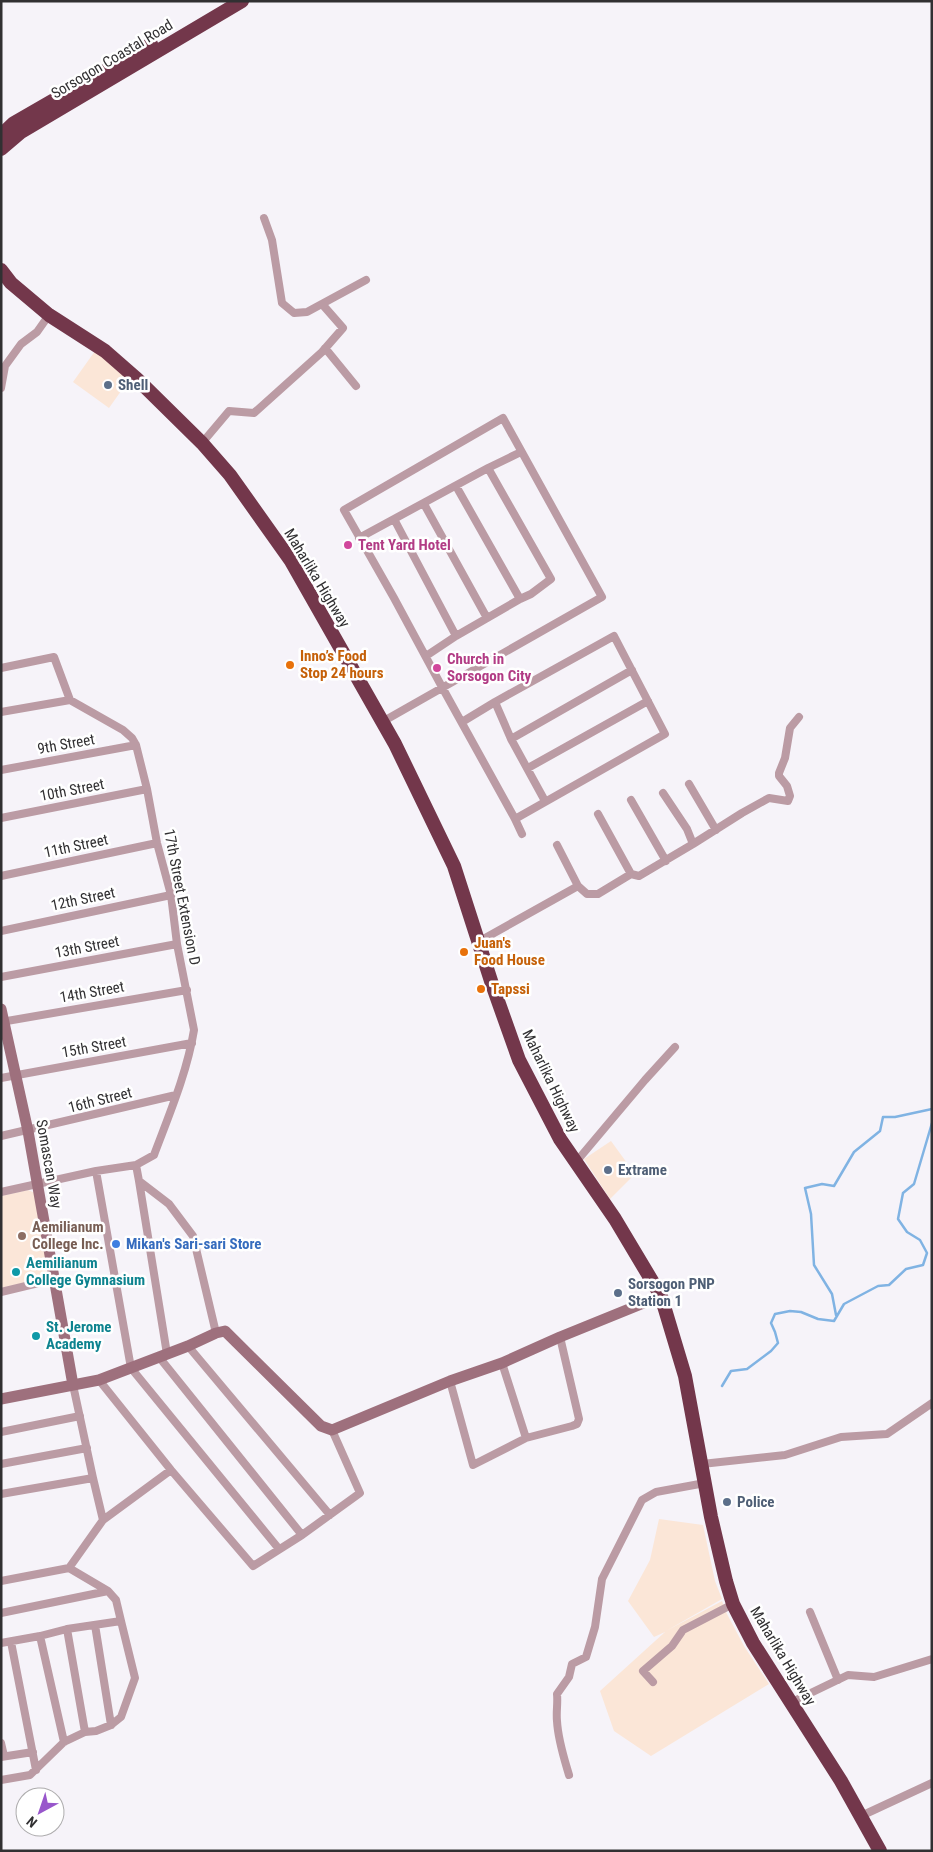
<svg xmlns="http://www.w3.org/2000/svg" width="933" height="1852" font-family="'Roboto Condensed',sans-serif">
  <rect width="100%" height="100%" fill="#f6f3f9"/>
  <!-- commercial -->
  <path fill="#fbe6d7" d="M95 351 131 377 109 408 73 382Z
    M611 1141 635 1174 610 1199 584 1159Z
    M659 1519 703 1525 715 1581 722 1599 666 1631 722 1601 727 1614 744 1646 769 1684 651 1756 614 1731 600 1691 665 1632 654 1637 628 1601 650 1560Z"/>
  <!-- education -->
  <path fill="#fbe6d8" d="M28 1190 35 1193 49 1277 1 1288V1196Z"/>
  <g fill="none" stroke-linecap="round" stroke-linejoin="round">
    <!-- stream -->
    <path stroke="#80b3e3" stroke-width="2.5" d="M836 1315 832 1294 814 1265 811 1214 805 1188 822 1184 834 1186 854 1152 880 1131 883 1117H895L932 1109
      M722 1386 731 1371 747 1369 771 1351 778 1343 775 1332 771 1323 775 1314 790 1311 801 1312 818 1319 834 1321 844 1304 878 1286 889 1285 906 1269 923 1265 927 1253 920 1240 907 1232 898 1219 903 1193 914 1184 932 1123"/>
    <!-- street -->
    <path stroke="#bb9ba4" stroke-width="8" d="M264 218 272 240 282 303 294 313 307 312 366 280
      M325 348 356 386
      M1 388 5 366 21 344 37 332 49 315
      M202 443 229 411 254 413 322 352 343 328 322 304
      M488 468 521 452
      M424 504 487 618
      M394 519 456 636
      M359 538 488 468 551 579 531 594 520 599 456 486
      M426 656 456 636 520 599
      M1 668 54 657 70 700 123 730 132 738 136 745 147 789 157 843 171 895 177 944 194 1030C187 1073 169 1115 154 1155L136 1165 96 1171 1 1192
      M495 702 511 739 545 801
      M1 712 70 700
      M382 722 602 597 503 418 344 510 394 598 442 687 515 819 522 834
      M462 722 495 702 614 636 665 734 515 819
      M511 739 632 670
      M528 768 648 701
      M1 770 136 745
      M689 784 716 830
      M631 800 666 861
      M1 818 147 789
      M693 844 742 813 769 798 788 801 790 796 787 786 779 776V773L785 758 790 728 799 717
      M557 845 578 886 587 894H598L631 874 598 814
      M631 874 639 876 693 844 687 829 663 793
      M1 876 157 843
      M1 931 171 895
      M478 942 578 886
      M1 977 177 944
      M1 1022 187 990
      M1 1078 192 1043
      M1 1136 176 1095
      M576 1162 645 1080 675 1047
      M136 1165 139 1181 169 1204 193 1236 216 1333
      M96 1171 131 1368 279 1549
      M139 1181 167 1354
      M1 1292 55 1279
      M188 1346 330 1515
      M159 1357 302 1535
      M99 1380 171 1470 253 1566 302 1535 360 1493 332 1430
      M450 1381 473 1465 526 1438 502 1363
      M1 1432 80 1416
      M526 1438 572 1426 577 1424 579 1419 560 1337
      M1 1464 87 1448
      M702 1464 785 1455 841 1437 887 1434 932 1403
      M1 1494 93 1478
      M103 1520 171 1470
      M1 1581 69 1568 103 1520 93 1478 73 1385
      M810 1612 838 1680
      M1 1613 108 1591 69 1568
      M95 1625 111 1725
      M67 1629 85 1732
      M40 1636 64 1742
      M11 1642 36 1770
      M1 1643 40 1636 67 1629 121 1621 116 1600 108 1591
      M653 1682 643 1671 672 1646 683 1630 733 1604
      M792 1702 848 1675 874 1677 932 1659
      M1 1743 4 1756
      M1 1757 33 1752
      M569 1775C564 1758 558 1740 557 1721 556 1712 558 1703 557 1694L569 1677 572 1664 586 1657 595 1627 602 1579 642 1500 656 1492 705 1483
      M1 1780 30 1775 64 1742 85 1732 96 1731 111 1725 121 1717 135 1678 121 1621
      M861 1816 932 1783"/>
    <!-- secondary -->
    <path stroke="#9e707d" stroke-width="11" d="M1 1009 28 1131 73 1385
      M1 1399 99 1380 188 1346 216 1333 225 1331 321 1426 332 1430 450 1381 502 1363 560 1337 661 1296"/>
    <!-- highway -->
    <path stroke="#73374b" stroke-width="14" d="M1 135 14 123 151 44
      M1 149 21 132 242 1
      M1 270 11 283 49 315 105 351 137 379 202 443 230 475 291 561 395 744 454 866 492 984 519 1060 560 1139 615 1219 661 1296 685 1376 711 1517 726 1581 733 1604 753 1643 841 1781 880 1851"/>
  </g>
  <!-- markers -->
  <g fill="#5c6f8a" stroke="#fff" stroke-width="2">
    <circle cx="108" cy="385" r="5"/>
    <circle cx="608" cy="1170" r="5"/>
    <circle cx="618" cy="1293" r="5"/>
    <circle cx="727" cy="1502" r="5"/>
  </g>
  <g fill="#d1479c" stroke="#fff" stroke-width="2">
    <circle cx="348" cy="545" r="5"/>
    <circle cx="437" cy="668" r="5"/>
  </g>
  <g fill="#e8710a" stroke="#fff" stroke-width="2">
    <circle cx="290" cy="665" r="5"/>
    <circle cx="464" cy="952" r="5"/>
    <circle cx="481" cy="989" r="5"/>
  </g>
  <circle fill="#8d6e63" stroke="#fff" stroke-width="2" cx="22" cy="1236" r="5"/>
  <circle fill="#3f7fe0" stroke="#fff" stroke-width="2" cx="116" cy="1244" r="5"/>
  <g fill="#0f9aa8" stroke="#fff" stroke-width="2">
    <circle cx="16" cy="1272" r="5"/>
    <circle cx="36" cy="1336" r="5"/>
  </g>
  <g text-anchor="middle" stroke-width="5" stroke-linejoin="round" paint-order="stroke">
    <!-- street labels -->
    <g font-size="15" fill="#313032" stroke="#fff">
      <text transform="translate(112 59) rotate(-31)" y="5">Sorsogon Coastal Road</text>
      <text transform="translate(317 578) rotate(59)" y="5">Maharlika Highway</text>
      <text transform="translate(66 744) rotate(-10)" y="5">9th Street</text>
      <text transform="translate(72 790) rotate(-11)" y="5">10th Street</text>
      <text transform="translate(76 846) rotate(-12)" y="5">11th Street</text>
      <text transform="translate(182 897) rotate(79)" y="5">17th Street Extension D</text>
      <text transform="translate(83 899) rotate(-12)" y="5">12th Street</text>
      <text transform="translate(87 947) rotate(-11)" y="5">13th Street</text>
      <text transform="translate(92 992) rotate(-10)" y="5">14th Street</text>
      <text transform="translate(94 1047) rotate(-10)" y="5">15th Street</text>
      <text transform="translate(551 1081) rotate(64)" y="5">Maharlika Highway</text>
      <text transform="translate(100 1100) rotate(-14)" y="5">16th Street</text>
      <text transform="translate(49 1164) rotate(80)" y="5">Somascan Way</text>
      <text transform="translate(783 1656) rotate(59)" y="5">Maharlika Highway</text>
    </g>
    <!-- service labels -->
    <g font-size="15" font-weight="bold" fill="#4e5e75" stroke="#fff" text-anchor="start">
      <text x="118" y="390">Shell</text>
      <text x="618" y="1175">Extrame</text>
      <text x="628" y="1289">Sorsogon PNP<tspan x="628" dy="17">Station 1</tspan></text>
      <text x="737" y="1507">Police</text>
    </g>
    <!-- hotel labels -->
    <g font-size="15" font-weight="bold" fill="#b23c85" stroke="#fff" text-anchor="start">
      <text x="358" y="550">Tent Yard Hotel</text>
      <text x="447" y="664">Church in<tspan x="447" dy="17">Sorsogon City</tspan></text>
    </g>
    <!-- food labels -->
    <g font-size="15" font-weight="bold" fill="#c56008" stroke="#fff" text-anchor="start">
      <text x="300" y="661">Inno’s Food<tspan x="300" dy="17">Stop 24 hours</tspan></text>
      <text x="474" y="948">Juan's<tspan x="474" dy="17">Food House</tspan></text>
      <text x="491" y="994">Tapssi</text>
    </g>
    <!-- education labels -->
    <g font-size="15" font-weight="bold" fill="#785e54" stroke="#fff" text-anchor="start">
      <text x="32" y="1232">Aemilianum<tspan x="32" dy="17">College Inc.</tspan></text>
    </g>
    <!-- shop labels -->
    <g font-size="15" font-weight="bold" fill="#366cbe" stroke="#fff" text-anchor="start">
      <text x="126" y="1249">Mikan's Sari-sari Store</text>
    </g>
    <!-- culture labels -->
    <g font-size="15" font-weight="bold" fill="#0d838f" stroke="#fff" text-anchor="start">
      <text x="26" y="1268">Aemilianum<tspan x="26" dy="17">College Gymnasium</tspan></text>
      <text x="46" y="1332">St. Jerome<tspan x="46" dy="17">Academy</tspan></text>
    </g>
  </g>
  <!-- border -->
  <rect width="933" height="1852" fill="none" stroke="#313032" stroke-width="5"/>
  <!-- north arrow -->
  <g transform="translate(40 1812) rotate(220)"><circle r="24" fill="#ffffff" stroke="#adacad"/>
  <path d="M0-4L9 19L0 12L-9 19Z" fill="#9856cb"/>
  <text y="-8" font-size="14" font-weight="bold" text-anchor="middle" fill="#313032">N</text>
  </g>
</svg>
